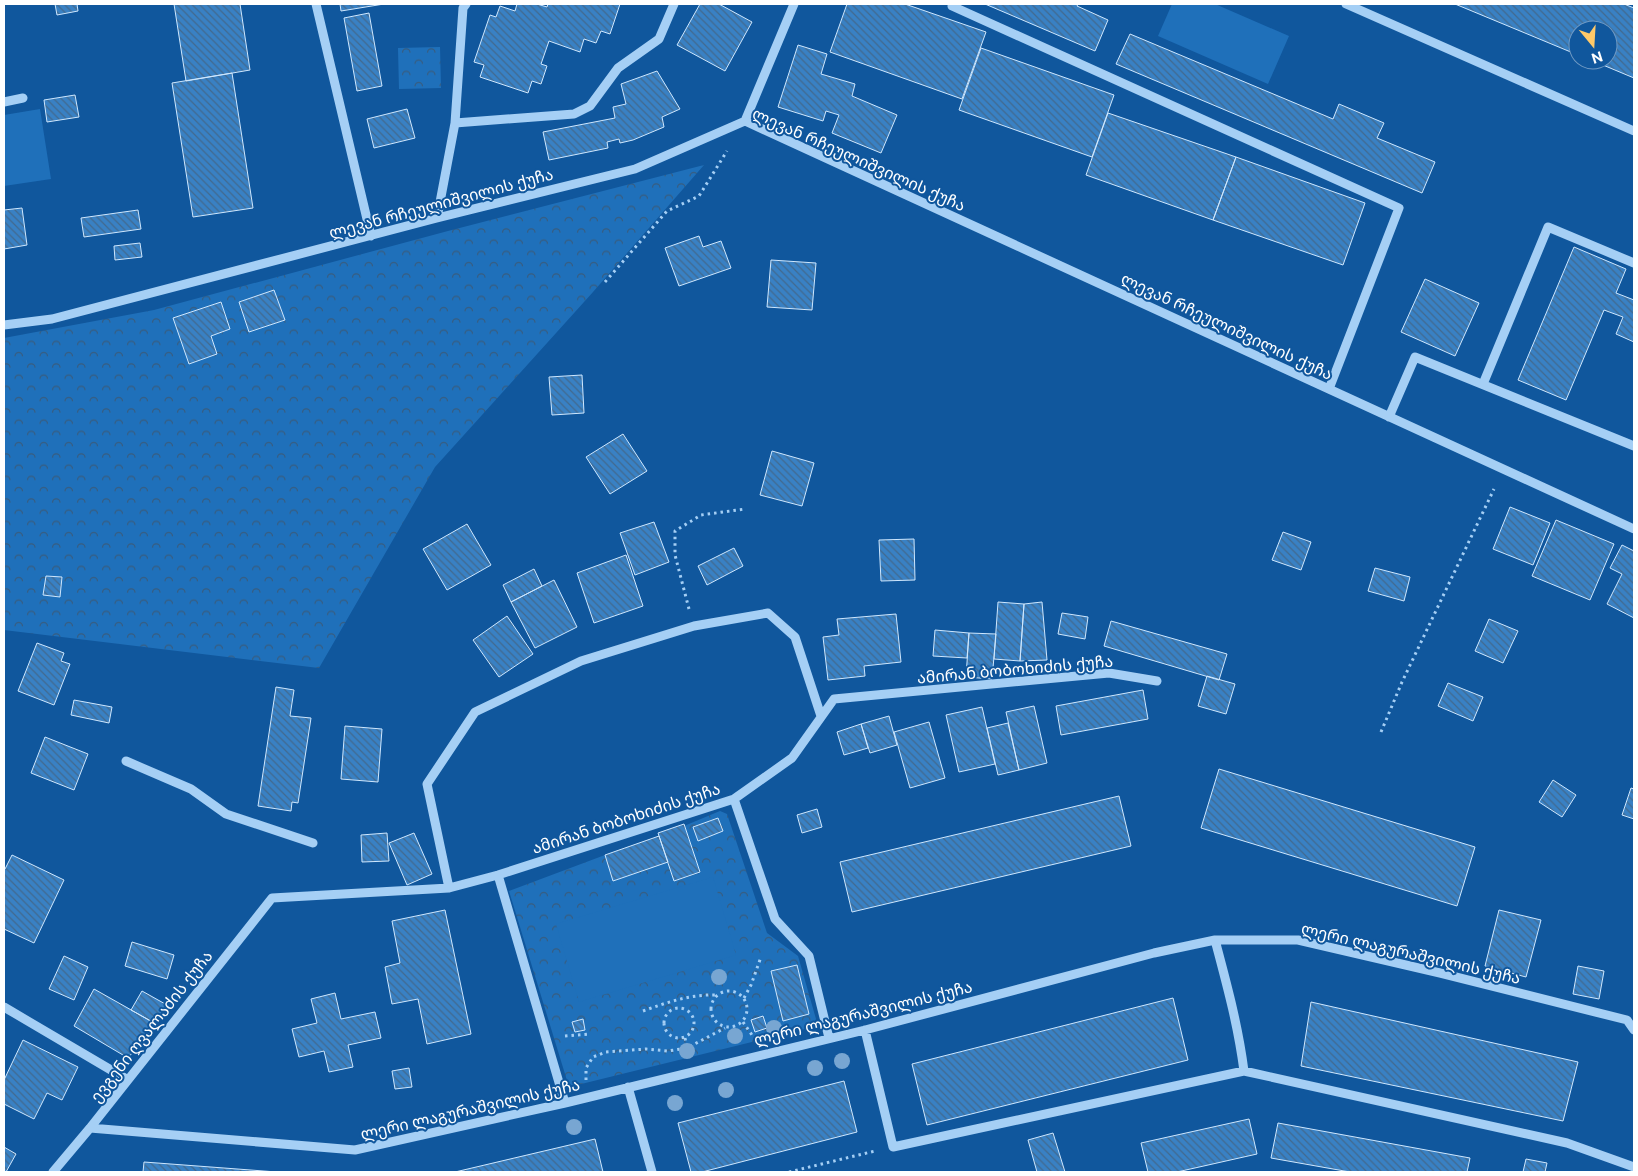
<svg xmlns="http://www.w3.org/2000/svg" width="1638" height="1176" font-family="'Public Sans','Noto Sans Georgian',sans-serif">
  <defs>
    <pattern id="forest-crowns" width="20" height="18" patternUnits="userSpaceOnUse" patternTransform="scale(1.25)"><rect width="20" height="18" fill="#1f70ba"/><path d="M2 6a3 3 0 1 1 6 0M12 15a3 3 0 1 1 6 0" fill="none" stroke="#385c7e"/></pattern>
    <pattern id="building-back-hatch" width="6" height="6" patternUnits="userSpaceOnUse" patternTransform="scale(1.25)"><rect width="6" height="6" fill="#3981c4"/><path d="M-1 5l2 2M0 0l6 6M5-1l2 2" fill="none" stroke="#42698e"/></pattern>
  </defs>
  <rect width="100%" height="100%" fill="#10579d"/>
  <!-- forest -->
  <path fill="url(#forest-crowns)" d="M440 47 441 88 399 89 398 48Z
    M704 165 593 292 435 467 319 668 4 630V338L154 310 448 231Z
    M720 811 727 814 767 933 798 956 816 1019 813 1027 569 1087 509 891 605 855 613 880 668 862 675 881 700 873 684 826Z"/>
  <!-- garden -->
  <path fill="#1f70ba" d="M1172 4H1215L1289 36 1268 84 1158 36Z
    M40 109 51 179 4 186V115Z
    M713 877 736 955 579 1002 556 924Z"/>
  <!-- building -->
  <path fill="url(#building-back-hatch)" stroke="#cee7fe" d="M55 4H77L78 11 57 15Z
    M174 4H240L250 70 186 81Z
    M340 4H384L341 11Z
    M517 4H537L547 7 548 4H620L610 34 601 31 596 43 584 39 580 52 549 41 541 64 547 66 541 84 532 81 528 93 480 77 484 65 474 62 490 15 496 17 500 6 515 11Z
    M700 4H719L752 22 725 71 677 45Z
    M847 4H905L986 32 962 99 830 52Z
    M985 4H1078L1077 6 1108 20 1095 51Z
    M1455 4H1624L1634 8V78L1591 60H1608V30H1578V55Z
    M369 13 382 86 357 91 344 18Z
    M1130 34 1333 119 1339 104 1384 123 1377 138 1435 162 1422 193 1116 64Z
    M798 45 827 54 821 74 855 84 852 96 897 115 881 153 832 133 839 115 826 111 823 121 778 107Z
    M981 48 1114 95 1092 157 959 110Z
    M657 71 680 109 662 117 664 127 633 140 620 143 619 139 607 142 608 148 549 160 543 132 615 118 613 107 626 104 621 84Z
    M232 73 253 208 193 217 172 83Z
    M75 95 79 117 47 122 44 100Z
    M407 109 415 138 374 148 367 119Z
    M1108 113 1236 157 1213 220 1086 175Z
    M1236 157 1365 203 1343 265 1213 220Z
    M22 208 27 245 4 249V210Z
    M138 210 141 229 84 237 81 218Z
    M699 236 703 247 721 241 731 268 679 286 665 248Z
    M140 243 142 257 115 260 114 246Z
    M1574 247 1626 269 1616 293 1634 300V342L1616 334 1623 317 1604 310 1566 400 1518 380Z
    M771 260 816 263 812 310 767 307Z
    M1425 279 1479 303 1455 356 1401 332Z
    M274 290 285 320 249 332 239 302Z
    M221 302 230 329 211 336 217 354 189 364 173 318Z
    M582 375 584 413 552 415 549 377Z
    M623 434 647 471 610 494 586 457Z
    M772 451 814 463 802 506 760 495Z
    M1510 507 1550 523 1533 565 1493 549Z
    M1556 520 1614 544 1590 600 1532 576Z
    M654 522 669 562 635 575 620 533Z
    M467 524 491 565 447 590 423 549Z
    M1283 532 1311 542 1301 570 1272 560Z
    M914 539 915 580 881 581 879 540Z
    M1622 545 1634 551V618L1607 604 1622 574 1610 568Z
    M734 548 743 566 707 585 698 566Z
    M626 555 643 606 594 623 577 573Z
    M1375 568 1410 577 1404 601 1368 591Z
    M534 569 542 586 511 602 503 585Z
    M46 576 62 577 60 597 43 595Z
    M554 580 577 627 535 648 511 602Z
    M998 602 1024 604 1020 661 994 659Z
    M1042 602 1047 660 1020 661 1024 604Z
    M1062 613 1088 617 1085 639 1058 634Z
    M896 614 901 662 864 666 865 676 828 680 823 637 839 635 837 619Z
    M507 616 533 654 499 677 473 640Z
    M1489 619 1518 631 1503 663 1475 651Z
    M1111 621 1227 654 1219 680 1104 646Z
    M935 630 969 633 967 658 933 656Z
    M969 633 996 634 992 679 966 677Z
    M37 643 64 653 61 661 70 664 54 705 18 691Z
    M1207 676 1235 684 1226 714 1198 706Z
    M1448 683 1483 697 1473 721 1438 706Z
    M276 687 294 690 290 716 311 718 298 803 292 802 291 811 258 806Z
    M1143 690 1148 719 1061 735 1056 706Z
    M74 700 112 707 109 723 71 715Z
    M1034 706 1047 763 1019 770 1006 712Z
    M982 707 995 764 959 772 946 715Z
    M889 716 897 745 870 753 861 724Z
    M929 722 945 778 910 788 894 732Z
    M1008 723 1019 770 998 775 987 728Z
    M861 724 868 748 844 755 837 732Z
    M345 726 382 729 378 782 341 779Z
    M45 737 88 754 74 790 31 773Z
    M1219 769 1475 847 1457 906 1201 828Z
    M1553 780 1576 795 1562 817 1539 802Z
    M1631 788 1634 789V819L1622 815Z
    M1119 796 1131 846 852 912 840 862Z
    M817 809 822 827 802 833 797 815Z
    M718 818 723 831 698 841 693 827Z
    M684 824 700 872 674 881 658 833Z
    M387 833 389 861 362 862 361 835Z
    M414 833 432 874 407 885 389 843Z
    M659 836 668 862 613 881 605 855Z
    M12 855 64 880 34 943 4 929V869H5Z
    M445 910 471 1034 427 1044 418 999 392 1004 385 967 400 963 392 921Z
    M1499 910 1541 920 1526 977 1485 966Z
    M132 942 174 955 167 979 125 966Z
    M64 956 88 967 74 1000 49 989Z
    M797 965 809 1014 783 1021 771 971Z
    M1578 966 1604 971 1599 999 1573 994Z
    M94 989 156 1024 128 1058 74 1026Z
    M142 991 167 1005 156 1024 131 1010Z
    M335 993 341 1019 375 1012 381 1038 348 1045 353 1067 329 1072 324 1051 299 1057 292 1029 317 1023 311 999Z
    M1173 998 1188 1060 927 1125 912 1064Z
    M1311 1002 1578 1062 1563 1121 1301 1066Z
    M763 1016 767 1028 755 1032 751 1020Z
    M583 1019 585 1030 575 1032 572 1022Z
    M23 1040 78 1067 62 1100 47 1093 34 1119 4 1104V1080Z
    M409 1068 412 1087 395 1089 392 1071Z
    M844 1081 857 1132 702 1172H691L678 1123Z
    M1249 1119 1257 1154 1177 1172H1148L1141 1143Z
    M1278 1123 1470 1158 1467 1172H1350L1271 1158Z
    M1053 1133 1065 1172H1037L1028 1140Z
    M595 1139 603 1172H455Z
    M4 1147 16 1154 6 1172H4Z
    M1526 1159 1547 1163 1545 1172H1523Z
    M144 1162 277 1172H143Z"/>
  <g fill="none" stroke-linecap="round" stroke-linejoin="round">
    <!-- path -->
    <path stroke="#a5cff5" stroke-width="3" stroke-dasharray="2.5 4" stroke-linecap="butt" d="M605 282 667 211 699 196 727 151
      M689 609 675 555V531L701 515 745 509
      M1381 732 1402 682 1494 489
      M711 1009a18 18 0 1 1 36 0a18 18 0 1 1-36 0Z
      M744 998 751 985 761 957
      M664 1023a15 15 0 1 1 30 0a15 15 0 1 1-30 0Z
      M643 1011C668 1002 691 994 717 995
      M743 1022 754 1038
      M565 1036 589 1034
      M685 1038 687 1048
      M586 1080V1068L593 1057 606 1052 646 1049 668 1051 687 1048 725 1028
      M789 1172 875 1151"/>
    <!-- minor -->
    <path stroke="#a5cff5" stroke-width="9" d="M316 4 371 236
      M953 4 952 6 1399 208 1329 389
      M1346 4 1634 131
      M4 102 23 98
      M745 121 794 4
      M455 123 463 8 466 4
      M437 218 455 123 574 114 590 106 618 68 659 39 674 4
      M4 325 52 319 437 218 635 169 745 121 1634 529
      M1483 384 1548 227 1634 263
      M1389 417 1415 357 1634 446
      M126 761 191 789 226 814 313 843
      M734 799 775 919 809 956 829 1038
      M498 875 565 1103
      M449 888 427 784 475 712 581 661 694 626 768 613 795 637 821 716
      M1215 940C1227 985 1238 1025 1244 1071
      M4 1007 128 1080
      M865 1030 893 1147 1244 1071 1567 1143 1634 1167
      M628 1087 652 1172
      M90 1128 355 1150 565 1103 865 1030 1154 953 1215 940H1298L1440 973 1627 1020 1634 1030
      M53 1172 90 1128 272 898 449 888 498 875 734 799 792 758 834 699 1109 673 1157 681"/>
  </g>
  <!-- trees -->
  <g fill="#78a6d2">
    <circle cx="719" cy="977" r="8"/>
    <circle cx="774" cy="1028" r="8"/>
    <circle cx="735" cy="1036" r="8"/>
    <circle cx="687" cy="1051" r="8"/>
    <circle cx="842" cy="1061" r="8"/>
    <circle cx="815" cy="1068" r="8"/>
    <circle cx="726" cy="1090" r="8"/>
    <circle cx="675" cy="1103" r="8"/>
    <circle cx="574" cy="1127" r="8"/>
  </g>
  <g text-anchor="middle" stroke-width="4" stroke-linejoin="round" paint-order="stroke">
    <!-- street labels -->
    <g font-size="16" fill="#fff" stroke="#10579d">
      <text transform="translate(859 159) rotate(24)" y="6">ლევან რჩეულიშვილის ქუჩა</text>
      <text transform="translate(441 203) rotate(-15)" y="6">ლევან რჩეულიშვილის ქუჩა</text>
      <text transform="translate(1227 326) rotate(25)" y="6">ლევან რჩეულიშვილის ქუჩა</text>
      <text transform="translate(1015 669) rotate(-5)" y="6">ამირან ბობოხიძის ქუჩა</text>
      <text transform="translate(626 818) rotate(-18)" y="6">ამირან ბობოხიძის ქუჩა</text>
      <text transform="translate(1411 953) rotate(13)" y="6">ლერი ლაგურაშვილის ქუჩა</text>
      <text transform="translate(863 1013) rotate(-14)" y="6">ლერი ლაგურაშვილის ქუჩა</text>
      <text transform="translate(151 1026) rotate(-52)" y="6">ევგენი ღვალაძის ქუჩა</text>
      <text transform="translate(470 1109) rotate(-13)" y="6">ლერი ლაგურაშვილის ქუჩა</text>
    </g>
  </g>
  <!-- border -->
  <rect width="1638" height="1176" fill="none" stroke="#ffffff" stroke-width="10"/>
  <!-- north arrow -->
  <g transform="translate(1593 45) rotate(162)"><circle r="24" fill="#10579d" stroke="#709ac4"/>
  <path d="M0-4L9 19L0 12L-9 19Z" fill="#ffc969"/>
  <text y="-8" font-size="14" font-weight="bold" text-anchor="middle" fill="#ffffff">N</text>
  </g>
</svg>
